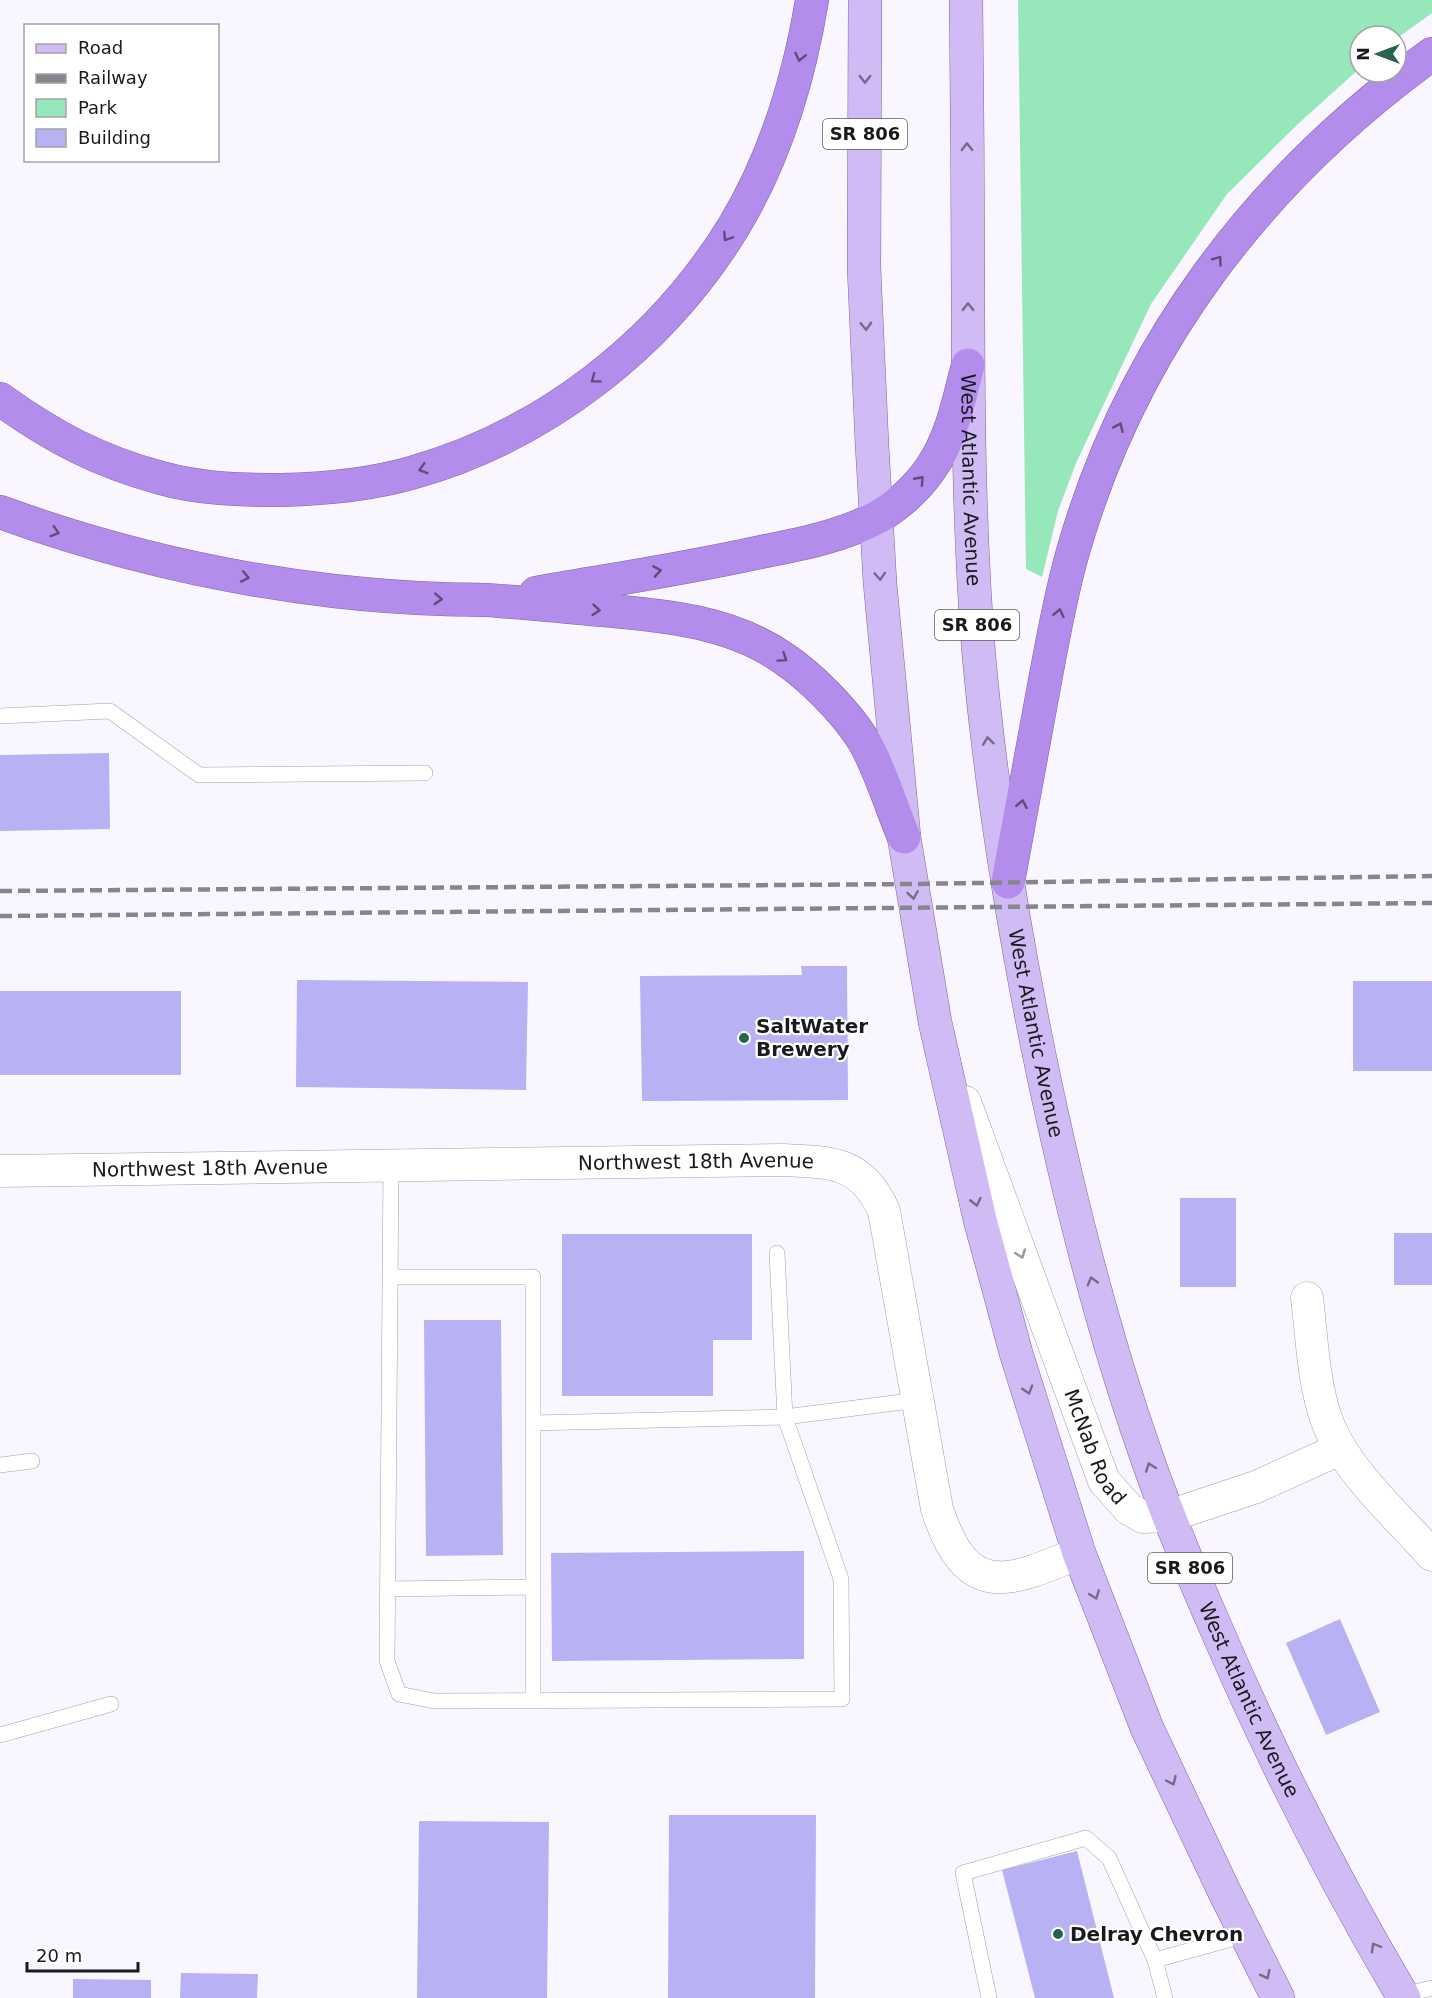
<svg xmlns="http://www.w3.org/2000/svg" width="1432" height="1998" font-family="'DejaVu Sans',sans-serif">
  <rect width="100%" height="100%" fill="#f9f6ff"/>
  <!-- green -->
  <path fill="#96e7b9" d="M1018 0H1432V13L1396 39V36H1360V68L1299 123 1227 194 1151 304 1076 463 1058 511 1042 577 1026 569Z"/>
  <!-- building -->
  <path fill="#b8b1f4" d="M109 753 110 829 0 831V755Z
    M801 966H847L848 1100 642 1101 640 976 802 975Z
    M297 980 528 982 526 1090 296 1087Z
    M1353 981H1432V1071H1353Z
    M0 991H181V1075H0Z
    M1180 1198H1236V1287H1180Z
    M1394 1233H1432V1285H1394Z
    M562 1234H752V1340H713V1396H562Z
    M424 1320H501L503 1555 426 1556Z
    M804 1551V1659L552 1661 551 1553Z
    M1340 1619 1380 1712 1326 1735 1286 1643Z
    M669 1815H816L815 1998H668Z
    M419 1821 549 1822 547 1998H417Z
    M1077 1851 1114 1998H1035L1002 1870Z
    M181 1973 258 1974 257 1998H180Z
    M73 1979 151 1980V1998H73Z"/>
  <g fill="none" stroke-linecap="round" stroke-linejoin="round">
    <defs>
      <path id="service" d="M0 716 110 711 199 775 425 773
        M391 1165 387 1661 399 1694 434 1701 842 1699 841 1579 785 1417 777 1253
        M390 1277H533V1423
        M0 1465 32 1461
        M388 1589 533 1587
        M533 1700V1423L785 1417 918 1400
        M0 1735 111 1704
        M1155 1960 1246 1935
        M1402 1995 1432 1988
        M989 1998 963 1873 1086 1838 1109 1858 1155 1960 1165 1998"/>
      <g id="minor">
        <path id="s1" d="M965 1102 1104 1481 1129 1509 1143 1517 1169 1516 1256 1487 1340 1449"/>
        <path id="s2" d="M0 1171 784 1160C832 1162 862 1162 884 1211L937 1509C967 1601 1007 1583 1079 1553"/>
        <path d="M1307 1298C1312 1338 1313 1382 1327 1421 1345 1470 1397 1516 1432 1555"/>
      </g>
      <g id="primary">
        <path d="M865 0 864 268 872 445 880 583 904 837 935 1022 980 1220 998 1286 1016 1353 1079 1553 1147 1728 1225 1893 1278 1998"/>
        <path id="s3" d="M966 0C967 97 968 195 968 292 968 414 969 536 979 657 991 789 1012 920 1038 1049 1066 1185 1099 1321 1145 1452 1165 1511 1190 1569 1215 1626 1270 1754 1333 1878 1404 1998"/>
      </g>
      <path id="motorway" d="M0 399C53 437 98 461 161 478 200 489 241 490 281 490 324 489 369 485 411 473 544 436 662 344 734 226 775 158 799 79 812 0
        M0 512C107 551 221 578 334 591 370 595 406 598 442 599 461 600 480 599 499 601 529 603 560 606 591 609 656 615 727 619 783 658 810 676 844 710 862 738 879 765 891 807 904 837
        M536 593C610 580 683 569 756 553 796 545 841 537 878 517 898 505 918 487 931 468 952 438 959 399 968 365
        M1008 882C1019 820 1031 759 1042 697 1051 649 1059 601 1072 555 1131 346 1258 180 1432 54"/>
    </defs>
    <!-- service casing -->
    <use href="#service" stroke="#a2a0a9" stroke-width="16"/>
    <!-- minor casing -->
    <use href="#minor" stroke="#a2a0a9" stroke-width="33"/>
    <!-- primary casing -->
    <use href="#primary" stroke="#7d64a4" stroke-width="34"/>
    <!-- motorway casing -->
    <use href="#motorway" stroke="#7d64a4" stroke-width="34"/>
    <!-- service -->
    <use href="#service" stroke="#fff" stroke-width="15"/>
    <!-- minor -->
    <use href="#minor" stroke="#fff" stroke-width="32"/>
    <!-- primary -->
    <use href="#primary" stroke="#d1bbf4" stroke-width="33"/>
    <!-- motorway -->
    <use href="#motorway" stroke="#b28dec" stroke-width="33"/>
    <!-- rail -->
    <path stroke="#88868c" stroke-width="4.5" stroke-dasharray="12 6" stroke-linecap="butt" d="M0 891 911 884 1432 876
      M0 916 1432 903"/>
  </g>
  <!-- one-way arrows -->
  <defs><path id="oneway-chevron" d="M-2-3.5L2.5 0L-2 3.5" fill="none" stroke-width="1.6" stroke-linecap="round" stroke-linejoin="round" transform="scale(1.5)"/></defs>
  <g stroke="#5e4d7a">
    <use href="#oneway-chevron" transform="translate(800 57) rotate(103)"/>
    <use href="#oneway-chevron" transform="translate(727 237) rotate(123)"/>
    <use href="#oneway-chevron" transform="translate(1218 260) rotate(-54)"/>
    <use href="#oneway-chevron" transform="translate(595 379) rotate(143)"/>
    <use href="#oneway-chevron" transform="translate(1119 427) rotate(-66)"/>
    <use href="#oneway-chevron" transform="translate(423 469) rotate(163)"/>
    <use href="#oneway-chevron" transform="translate(920 480) rotate(-48)"/>
    <use href="#oneway-chevron" transform="translate(55 532) rotate(18)"/>
    <use href="#oneway-chevron" transform="translate(657 571) rotate(-9)"/>
    <use href="#oneway-chevron" transform="translate(245 577) rotate(11)"/>
    <use href="#oneway-chevron" transform="translate(438 599) rotate(3)"/>
    <use href="#oneway-chevron" transform="translate(596 610) rotate(5)"/>
    <use href="#oneway-chevron" transform="translate(1059 613) rotate(-78)"/>
    <use href="#oneway-chevron" transform="translate(783 658) rotate(34)"/>
    <use href="#oneway-chevron" transform="translate(1022 804) rotate(-79)"/>
  </g>
  <g stroke="#766a88">
    <use href="#oneway-chevron" transform="translate(865 79) rotate(90)"/>
    <use href="#oneway-chevron" transform="translate(967 147) rotate(-91)"/>
    <use href="#oneway-chevron" transform="translate(968 307) rotate(-90)"/>
    <use href="#oneway-chevron" transform="translate(866 326) rotate(88)"/>
    <use href="#oneway-chevron" transform="translate(880 576) rotate(86)"/>
    <use href="#oneway-chevron" transform="translate(988 741) rotate(-97)"/>
    <use href="#oneway-chevron" transform="translate(913 895) rotate(81)"/>
    <use href="#oneway-chevron" transform="translate(976 1202) rotate(77)"/>
    <use href="#oneway-chevron" transform="translate(1092 1281) rotate(-106)"/>
    <use href="#oneway-chevron" transform="translate(1028 1390) rotate(73)"/>
    <use href="#oneway-chevron" transform="translate(1150 1467) rotate(-110)"/>
    <use href="#oneway-chevron" transform="translate(1095 1595) rotate(69)"/>
    <use href="#oneway-chevron" transform="translate(1172 1781) rotate(65)"/>
    <use href="#oneway-chevron" transform="translate(1375 1947) rotate(-120)"/>
    <use href="#oneway-chevron" transform="translate(1266 1975) rotate(63)"/>
  </g>
  <use stroke="#989899" href="#oneway-chevron" transform="translate(1021 1254) rotate(70)"/>
  <!-- markers -->
  <g fill="#28634e" stroke="#fff" stroke-width="2">
    <circle cx="744" cy="1038" r="6"/>
    <circle cx="1058" cy="1934" r="6"/>
  </g>
  <g text-anchor="middle" stroke-width="4.5" stroke-linejoin="round" paint-order="stroke">
    <!-- shield labels -->
    <g fill="#fff" stroke="#5f5e61" stroke-width="1.5">
      <rect x="823" y="119" width="84" height="30" rx="4.5"/>
      <rect x="935" y="610" width="84" height="30" rx="4.5"/>
      <rect x="1148" y="1553" width="84" height="30" rx="4.5"/>
    </g>
    <g font-size="18" font-weight="bold" fill="#1a191d">
      <text x="865" y="140">SR 806</text>
      <text x="977" y="631">SR 806</text>
      <text x="1190" y="1574">SR 806</text>
    </g>
    <!-- street labels -->
    <g font-size="20" fill="#1a191d" stroke="#fff">
      <text dy="7" stroke="none"><textPath href="#s3" startOffset="480">West Atlantic Avenue</textPath></text>
      <text dy="7" stroke="none"><textPath href="#s3" startOffset="1038">West Atlantic Avenue</textPath></text>
      <text dy="7" stroke="none"><textPath href="#s2" startOffset="696">Northwest 18th Avenue</textPath></text>
      <text dy="7" stroke="none"><textPath href="#s2" startOffset="210">Northwest 18th Avenue</textPath></text>
      <text dy="7" stroke="none"><textPath href="#s1" startOffset="369">McNab Road</textPath></text>
      <text dy="7" stroke="none"><textPath href="#s3" startOffset="1740">West Atlantic Avenue</textPath></text>
    </g>
    <!-- poi labels -->
    <g font-size="20" font-weight="bold" fill="#1a191d" stroke="#fff" text-anchor="start">
      <text x="756" y="1033">SaltWater<tspan x="756" dy="23">Brewery</tspan></text>
      <text x="1070" y="1941">Delray Chevron</text>
    </g>
  </g>
  <!-- legend -->
  <rect x="24" y="24" width="195" height="138" fill="#ffffff" stroke="#a3a3a5" stroke-width="1.5"/>
  <rect x="36" y="44" width="30" height="9" fill="#d1bbf4" stroke="#a3a3a5" stroke-width="1.5"/>
  <text x="78" y="54" font-size="18" fill="#1a191d">Road</text>
  <rect x="36" y="74" width="30" height="9" fill="#88868c" stroke="#a3a3a5" stroke-width="1.5"/>
  <text x="78" y="84" font-size="18" fill="#1a191d">Railway</text>
  <rect x="36" y="99" width="30" height="18" fill="#96e7b9" stroke="#a3a3a5" stroke-width="1.5"/>
  <text x="78" y="114" font-size="18" fill="#1a191d">Park</text>
  <rect x="36" y="129" width="30" height="18" fill="#b8b1f4" stroke="#a3a3a5" stroke-width="1.5"/>
  <text x="78" y="144" font-size="18" fill="#1a191d">Building</text>
  <!-- north arrow -->
  <g transform="translate(1378 54) rotate(270)"><circle r="28" fill="#ffffff" stroke="#a3a3a5" stroke-width="1.5"/>
  <path d="M0-4.5L10 22L0 15L-10 22Z" fill="#28634e"/>
  <text y="-9" font-size="16" font-weight="bold" text-anchor="middle" fill="#1a191d">N</text>
  </g>
  <!-- scale -->
  <path d="M27 1962v9h111v-9" fill="none" stroke="#1a191d" stroke-width="3"/>
  <text x="36" y="1962" font-size="18" fill="#1a191d" stroke="#ffffff" stroke-width="4.5" paint-order="stroke">20 m</text>
</svg>
